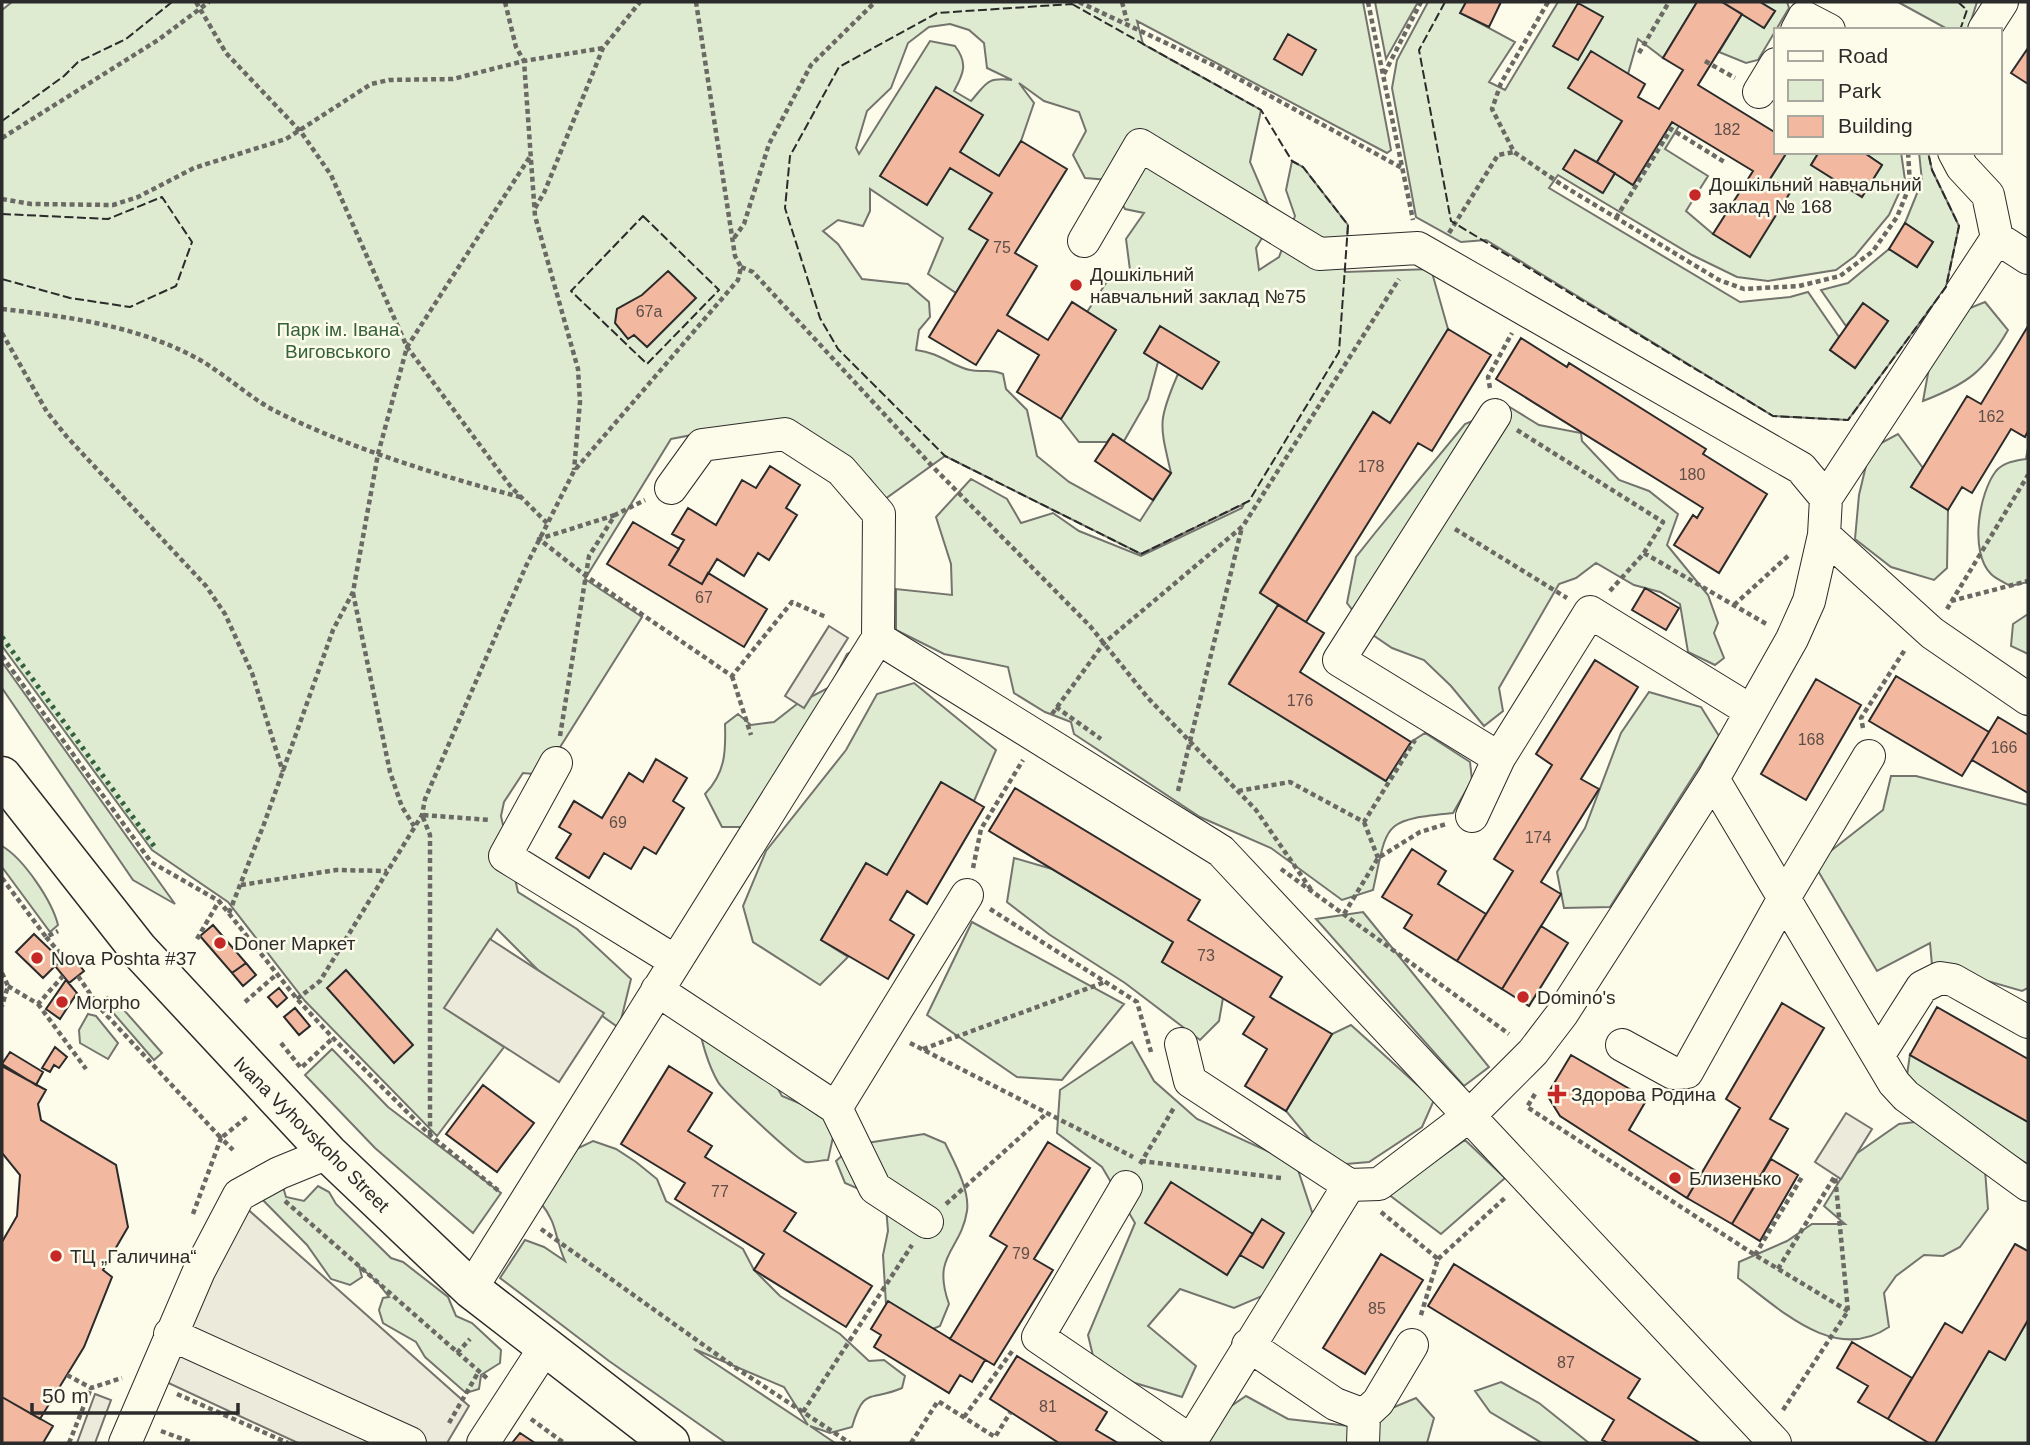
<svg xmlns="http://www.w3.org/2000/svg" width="2030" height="1445" font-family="Helvetica,sans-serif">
  <rect width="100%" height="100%" fill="#fdfbea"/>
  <!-- green -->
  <path fill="#deebd1" stroke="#74746e" stroke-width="2" fill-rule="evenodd" d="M12 2H1363L1391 150 1387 153 1137 21 1143 44 1261 110 1250 162 1274 218 1256 248 1259 270 1279 257 1295 216 1286 190 1292 161 1303 167 1348 225 1345 272 1431 269 1448 329 1390 423 1373 412 1260 592 1278 605 1229 683 1385 781 1411 742 1425 733 1470 762 1472 780 1453 813C1381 820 1388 823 1373 890L1342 900 1271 848 1200 817 1074 734 1071 722 1045 712 1014 693 1008 667 944 654 896 630V589L952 595 951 564 936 517 971 479 1007 499 1021 523 1053 513 1079 531 1141 556 1242 508 1244 504 1141 554 945 456 885 499 870 479 822 440 734 427 671 439 585 579 642 617 545 771 534 774 523 773 504 802 501 816 518 892 577 929 631 979 619 1028 538 970 497 929 445 1008 504 1047 437 1136 305 1001 228 902 152 850 2 646V10ZM950 24 969 30 984 43 987 68 1012 80C986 77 987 83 971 101L954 91C964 73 968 63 955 46L930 41 859 154 856 148 867 111 891 88 908 43 929 27ZM1019 83 1044 101 1079 112 1086 131 1073 155 1085 178 1109 180 1125 209 1144 213 1126 239 1130 270 1108 280 1087 312 1116 330 1061 419 1079 442H1107L1113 434 1124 441 1148 399 1158 362 1144 353 1160 327 1202 389 1178 374C1157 422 1160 425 1171 473L1140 521 1069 482 1037 456 1027 410 1006 389 1003 374C990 368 983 373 970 370 951 366 941 353 916 350L919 330 930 317 929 302 908 284 862 279 838 244 823 231 838 220 863 226 870 211V189L943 238 928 274 956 293 988 240 970 229 992 193 950 168 927 205 881 176 936 87 982 115 960 152 999 176 1021 141 1034 103Z
    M1375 2H1418L1386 59Z
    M1428 2H1466L1461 13 1515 42 1489 82 1505 90 1558 2H1697L1663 58 1638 39 1628 74 1622 121 1597 162 1575 150 1564 169 1602 193 1615 173 1633 185 1672 122 1679 126 1665 149 1708 176 1686 211 1713 234 1790 191 1770 179 1787 152H1819L1811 165 1862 196 1882 165 1863 152H1901L1905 180 1889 215 1855 256 1836 270 1768 281 1737 277 1692 255 1558 175 1549 188 1740 302 1790 297 1808 292 1839 337 1830 350 1855 368 1888 321 1863 304 1846 326 1821 290 1848 283 1889 249 1917 267 1933 242 1905 223 1922 181 1919 152H1928L1932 170 1959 226 1946 287 1848 420 1773 416 1486 240 1461 242 1416 217 1392 88 1397 60Z
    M1760 2H1787L1789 8 1758 60 1746 63 1719 52 1742 14 1764 28 1775 11Z
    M1898 2H1977L1968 30H1949Z
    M1985 302 2008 330C1984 372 1967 384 1923 401L1931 357 1960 312Z
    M1508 406 1539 425 1581 433 1582 441 1619 480 1649 491 1678 514 1667 545 1708 595 1718 623 1714 633 1724 658 1715 665 1688 652 1680 604 1660 592 1634 585 1596 563 1576 578 1559 584 1499 688 1503 711 1484 726 1451 686 1424 660 1392 648 1370 633 1347 603 1356 557 1375 533 1465 424Z
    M1898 434 1923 468 1911 487 1948 510 1947 568 1934 580 1891 567 1855 539 1859 495 1870 449Z
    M2028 448V582L2010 586C2004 582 1996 579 1991 574 1969 552 1979 493 1996 471 2004 462 2015 461 2026 459Z
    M2028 614V654L2011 646 2013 624Z
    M861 647 763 827H722L705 794C725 773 726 753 725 724L738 714 751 725 774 722 797 704 830 687 847 654Z
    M2 662 175 904 133 880 2 688Z
    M914 683 996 750 974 801 941 782 887 875 866 863 821 940 848 957 820 985 753 942 743 906 766 851 846 750 877 694Z
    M1649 692 1701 707 1719 736 1610 907 1564 908 1557 872 1585 828 1621 733Z
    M1891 776H1916L2028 805V988L2022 991 1932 965 1930 943 1877 971 1814 864 1883 810Z
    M2 846C24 859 52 901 58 925L50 932 2 867Z
    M1014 858 1052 869 1173 942 1162 962 1223 998 1219 1021 1200 1040 1125 983 1050 935 1007 902Z
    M1363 912 1489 1067 1464 1086 1316 919Z
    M972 922 1124 1004 1062 1080 1017 1077 927 1015Z
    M116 1001 162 1053 154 1060 109 1008Z
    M88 1014 96 1016 118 1043 108 1059 80 1043 79 1030Z
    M697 1020 766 1068 782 1096 825 1114 833 1137 828 1160C821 1160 812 1163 806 1162 798 1161 723 1091 718 1082 707 1063 702 1041 697 1020Z
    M1351 1025 1434 1100 1422 1127 1369 1162 1346 1164 1315 1146 1286 1111 1332 1034Z
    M1132 1042 1154 1081 1197 1119 1296 1164 1315 1221 1276 1290 1234 1308 1180 1289 1148 1326 1196 1366 1182 1397 1135 1383 1094 1360 1088 1335 1135 1223 1102 1167 1057 1133 1060 1090Z
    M332 1049 388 1107 501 1193 473 1233 375 1148 305 1075Z
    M1910 1054 2028 1122V1164L1946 1116 1907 1075Z
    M1931 1120 1985 1170 1988 1209 1960 1247 1943 1256 1924 1255 1896 1276 1884 1293 1889 1327C1835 1364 1781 1310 1738 1278L1739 1262 1787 1241 1812 1224H1845L1824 1206 1856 1154 1899 1124Z
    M924 1134 945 1143C954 1162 970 1190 967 1211 961 1251 931 1254 949 1304L940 1326 918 1335 886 1304 883 1255 888 1231 886 1207 866 1192 845 1183 836 1161 854 1145Z
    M1465 1140 1505 1178 1441 1234 1388 1194Z
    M593 1141 616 1149 636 1162 657 1179 666 1201 743 1249 754 1270 780 1296 840 1334 869 1361 884 1360 905 1376 902 1388C870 1402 864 1386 852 1427L830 1433 810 1426 835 1443H726L609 1361 500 1278 525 1240 544 1247 565 1261C554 1236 558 1224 540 1202L572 1151ZM694 1349 784 1387 808 1425 704 1356Z
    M281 1180 286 1197 304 1201 318 1186 329 1192 336 1204 391 1258 403 1262 448 1297 456 1316 472 1323 501 1350 500 1363 481 1375 479 1389 466 1393 425 1357 416 1342 383 1323 379 1310 383 1298 389 1297 378 1283 359 1266 362 1277 350 1285 331 1279 307 1245 255 1192Z
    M2028 1320V1443H1935L1989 1351 2005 1360Z
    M1501 1382 1539 1403 1589 1443H1542L1490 1412 1475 1391Z
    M1246 1396 1288 1419 1349 1426 1416 1398 1434 1418 1427 1443H1205L1218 1415Z"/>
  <!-- parking -->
  <path fill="#eceadb" stroke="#74746e" stroke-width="2" d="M829 626 848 638 804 708 785 696Z
    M490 939 604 1013 559 1082 444 1008Z
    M1846 1113 1872 1129 1841 1179 1815 1162Z
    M244 1206 469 1406 447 1443H298L162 1380Z
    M95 1394 111 1400 95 1443H77Z"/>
  <!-- building -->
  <path fill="#f2b8a0" stroke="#2b2b2b" stroke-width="2" d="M1466 2H1501L1489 27 1460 13Z
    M1697 2H1722L1742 14 1698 85 1776 133V152H1787L1770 179 1791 191 1750 257 1713 234 1753 171 1672 122 1633 185 1597 162 1622 121 1568 88 1591 51 1645 84 1638 97 1659 109 1683 70 1663 58Z
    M1722 2H1760L1775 11 1764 28Z
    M1578 3 1603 17 1578 60 1553 46Z
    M1288 34 1316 50 1302 75 1274 59Z
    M2028 48V84L2011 73Z
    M936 87 983 115 960 152 999 176 1021 141 1067 169 1015 253 1037 266 1007 315 1048 340 1072 302 1116 330 1061 419 1017 392 1039 355 998 330 976 365 929 337 988 240 969 229 992 193 950 168 927 205 880 176Z
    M1575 150 1615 173 1603 193 1563 169Z
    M1819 152H1863L1882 165 1862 197 1811 165Z
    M1905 223 1933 242 1917 267 1889 249Z
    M668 271 696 298 647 347 634 335 628 339 615 323 617 309 642 295Z
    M1863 303 1888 321 1855 368 1830 350Z
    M1160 326 1219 362 1202 389 1144 353Z
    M2028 326V431L2025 437 2011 429 1972 493 1962 487 1948 510 1911 487 1967 396 1981 404Z
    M1448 329 1491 355 1432 451 1418 443 1306 622 1260 593 1373 412 1390 423Z
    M1521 338 1567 367 1569 363 1706 449 1703 454 1767 494 1719 573 1674 545 1693 515 1697 518 1703 508 1496 379Z
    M1113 434 1171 473 1153 500 1095 461Z
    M770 466 800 485 786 508 797 515 769 560 758 553 744 576 717 559 702 584 669 565 684 540 672 534 688 508 716 525 742 480 756 488Z
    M633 522 679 549 669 565 702 584 708 573 767 609 744 647 607 564Z
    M1645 588 1679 608 1666 630 1632 610Z
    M1278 605 1324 633 1300 672 1411 742 1386 781 1229 684Z
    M1595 660 1638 687 1581 779 1599 789 1541 882 1561 894 1502 989 1457 961 1513 871 1494 859 1552 765 1536 754Z
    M1896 676 1989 732 1962 776 1869 721Z
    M1816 679 1861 705 1806 800 1761 774Z
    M1998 717 2028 735V793L1972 760Z
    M656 759 687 778 673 801 684 808 656 854 644 847 631 869 604 853 589 878 556 858 571 834 559 827 574 801 602 818 629 773 643 782Z
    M941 782 984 807 927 904 907 891 890 920 914 935 888 979 821 940 866 863 887 875Z
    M1015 788 1200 900 1188 920 1282 977 1270 997 1332 1034 1286 1111 1245 1086 1267 1049 1243 1034 1254 1017 1162 962 1173 942 989 831Z
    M1412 849 1446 871 1438 884 1486 914 1457 961 1404 928 1412 915 1382 897Z
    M213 925 246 963 232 973 200 936Z
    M1541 926 1568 943 1529 1006 1502 989Z
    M34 934 61 960 43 978 16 952Z
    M71 954 84 971 69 983 55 966Z
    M246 963 256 975 243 986 232 973Z
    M346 970 413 1045 394 1063 327 988Z
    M66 980 77 993 60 1019 46 1009Z
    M279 988 287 998 277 1007 268 997Z
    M1782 1003 1824 1028 1770 1119 1788 1129 1732 1224 1687 1198 1740 1108 1726 1099Z
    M1937 1007 2028 1059V1122L1910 1055Z
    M295 1008 310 1026 299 1035 284 1017Z
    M55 1047 67 1057 59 1068 54 1065 50 1072 42 1068Z
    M10 1052 43 1072 36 1085 2 1064Z
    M1571 1055 1647 1099 1629 1130 1701 1174 1687 1198 1560 1116 1547 1095Z
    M2 1066 46 1090 38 1104 41 1120 116 1165 128 1227 103 1270 112 1277 84 1347 40 1419 2 1397V1242L17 1216 20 1175 2 1153Z
    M669 1066 712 1093 688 1131 712 1146 705 1157 796 1213 784 1231 872 1286 846 1327 754 1270 764 1254 675 1199 685 1183 621 1144Z
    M483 1085 534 1123 497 1172 446 1134Z
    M1048 1142 1090 1168 1034 1259 1053 1270 994 1365 950 1339 1007 1246 990 1236Z
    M1771 1159 1798 1175 1760 1241 1732 1224Z
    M1171 1182 1253 1234 1227 1275 1145 1223Z
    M1262 1219 1284 1233 1263 1268 1240 1255Z
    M2015 1244 2028 1251V1320L2005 1360 1989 1351 1935 1443H1929L1888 1419 1945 1323 1962 1333Z
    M1381 1254 1423 1280 1365 1374 1323 1348Z
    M1454 1264 1640 1379 1628 1398 1700 1443H1608L1602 1440 1614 1420 1428 1306Z
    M888 1301 985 1360 972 1382 960 1375 949 1393 874 1347 881 1335 871 1329Z
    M1852 1342 1912 1378 1888 1419 1858 1402 1868 1386 1837 1368Z
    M1017 1356 1107 1412 1096 1430 1118 1443H1059L990 1399Z
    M2 1397 53 1426 43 1443H2Z
    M520 1433 535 1443H512Z"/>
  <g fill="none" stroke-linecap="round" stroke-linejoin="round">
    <defs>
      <path id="minor" d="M1797 30 1804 17 1829 30
        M1984 30 2002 2
        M1759 92 1776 64
        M1997 238 2028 258
        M1084 241 1140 145 1319 254 1418 248 1801 468 1826 498
        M1495 415 1339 660 1499 758 1590 612 1751 711
        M1824 535 1932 633 2028 699
        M878 638 1221 851 1775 1443
        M556 763 505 856 675 961
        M1713 779 1894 1083 1906 1096 2028 1185
        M1472 816 1499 758
        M657 990 836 1108 967 895
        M1181 1044 1190 1081 1349 1185
        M1622 1045 1673 1073 1687 1072 1784 898 1869 756
        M1878 1056 1922 987 1940 978 1953 980 2028 1022
        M836 1108 875 1188 927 1222
        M1126 1187 1038 1337 1191 1441 1349 1185 1379 1184 1470 1115 1533 1052 1562 1014 1713 779 1792 639 1809 601 1824 535 1826 498 1997 238 1988 195 1962 167 1954 152
        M471 1289 878 638 879 514 841 470 785 434 702 445 671 488
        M170 1334 410 1443
        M1248 1345 1335 1404 1364 1415 1378 1402 1412 1345
        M125 1443 199 1271 239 1195 279 1173 328 1153
        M483 1443 544 1349
        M1363 1443 1364 1415"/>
      <path id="major" d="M2 776 138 949 328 1153 471 1289 670 1443"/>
    </defs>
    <!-- minor casing -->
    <use href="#minor" stroke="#2b2b2b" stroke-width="34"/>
    <!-- major casing -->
    <use href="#major" stroke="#2b2b2b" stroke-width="41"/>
    <!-- path -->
    <path stroke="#6a6964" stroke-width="4.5" stroke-dasharray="5 3.5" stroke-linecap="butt" d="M196 2 226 53 301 132 331 175 407 347 511 487 547 523
      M505 2 516 47 524 61 535 216 578 369 580 402 574 470
      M1079 2 1217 67 1402 168
      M1122 2 1127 21
      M1368 2 1413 220
      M1548 2 1501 83 1492 109 1514 152 1562 185 1719 280 1744 289 1799 286 1840 276 1873 251 1897 217 1910 185 1908 152
      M1639 53 1669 2
      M1705 61 1735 78
      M1384 74 1421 2
      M2 138 158 40 209 2
      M2 199 31 204 113 205 138 197 194 168 286 139 371 84 389 80 453 79 524 61 603 48
      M535 208 544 193 603 48 640 2
      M1616 218 1671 129 1726 163
      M1449 233 1498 155 1514 152
      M734 238 744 224 769 144 811 65 875 2
      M741 267 753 272 932 466 1090 626 1148 698 1256 810 1312 891
      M2 309C71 317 139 326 200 360 226 375 249 397 275 411 352 449 437 475 520 497
      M2 333 47 412 67 437 206 586 225 614 252 673 283 772
      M1490 388 1488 377 1512 333
      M1517 430 1663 522 1644 553 1609 592
      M615 515 539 539 586 576 732 676 792 602 826 617
      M1455 529 1567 598
      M1644 553 1768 625
      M353 593 390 772 402 807 414 826
      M1951 601 2028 581
      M1734 605 1788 556
      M1947 609 2028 475
      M2 656 151 862 219 901 297 999 333 1038 430 1135 500 1192
      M732 676 751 735
      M1056 707 1101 739
      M1052 714 1104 643 1243 526 1399 279
      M1863 728 1861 718 1906 648
      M560 736 589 556 615 515 645 500
      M1178 791 1242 527
      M1238 791 1290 782 1364 822 1415 740
      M1364 822 1378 858
      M973 868 981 829 1023 760
      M1281 869 1509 1034
      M2 878 46 937 58 931
      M241 885 336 870 387 871
      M990 909 1137 1002 1151 1052
      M229 913 264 824 333 630 353 592 378 454 407 347 531 155
      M1344 914 1378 858 1420 832 1446 824
      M46 937 65 959
      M197 939 219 901
      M79 965 83 962
      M2 973 8 986 2 1006
      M78 976 99 1007
      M8 986 38 1004 63 976
      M109 997 99 1007 221 1138 247 1117
      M297 999 320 981 422 815 425 799 526 566 574 471 738 280 741 267 735 256 696 2
      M245 1002 277 974
      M38 1004 86 1069
      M281 1043 301 1068 333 1038
      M910 1043 1133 1157
      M923 1049 1105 982
      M1535 1094 1527 1107 1755 1255 1848 1311
      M430 1135V835L422 815 490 820
      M1141 1161 1281 1178
      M1140 1164 1175 1106
      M285 1201 489 1380
      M946 1204 1047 1113
      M1381 1212 1438 1259 1420 1318
      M193 1214 221 1138 233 1150
      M541 1229 733 1366 850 1443
      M1755 1255 1802 1177
      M1438 1259 1507 1196
      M1778 1269 1835 1176
      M457 1353 470 1339
      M67 1375 91 1388 122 1378
      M177 1394 288 1443
      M1783 1410 1848 1311 1835 1175
      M803 1412 912 1245
      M964 1417 1013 1350
      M531 1419 564 1443
      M449 1423 479 1371
      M161 1431 193 1443
      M69 1443 91 1388
      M911 1443 938 1401 995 1437 1010 1413"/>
    <!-- minor -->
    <use href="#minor" stroke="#fdfbea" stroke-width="32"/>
    <!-- major -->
    <use href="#major" stroke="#fdfbea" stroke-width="38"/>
    <!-- hedge -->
    <path stroke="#34623c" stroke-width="5" stroke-dasharray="3.5 5" stroke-linecap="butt" d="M2 637 154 846"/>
    <!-- fence -->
    <path stroke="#2b2b2b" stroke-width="2" stroke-dasharray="9 3.5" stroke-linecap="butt" d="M1445 2 1419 50 1451 221 1773 416 1848 420 1946 287 1959 226 1932 170 1928 152
      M1958 2 1967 10 1960 30
      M1072 4 1261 110 1292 161 1303 167 1348 225 1339 352 1249 501 1141 554 945 456 838 349 820 318 785 208 790 156 839 67 937 13Z
      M2 121 64 76 78 62 126 39 172 2
      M2 214 108 219 162 197 192 242 176 286 130 307 70 298 2 279
      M643 216 719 290 647 364 571 291Z"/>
  </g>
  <!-- markers -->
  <g fill="#c62828" stroke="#fdfbea" stroke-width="2.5">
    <circle cx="1695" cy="195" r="7"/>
    <circle cx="1076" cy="285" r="7"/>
    <circle cx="220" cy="943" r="7"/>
    <circle cx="37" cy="958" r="7"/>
    <circle cx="1523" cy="997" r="7"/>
    <circle cx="62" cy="1002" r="7"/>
    <path d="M1553.5 1083.5h7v7h7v7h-7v7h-7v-7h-7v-7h7z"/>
    <circle cx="1675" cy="1178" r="7"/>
    <circle cx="56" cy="1256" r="7"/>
  </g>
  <g text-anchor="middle" stroke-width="5" stroke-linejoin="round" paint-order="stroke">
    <!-- number labels -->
    <g font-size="16" fill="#5d4e48">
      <text x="1727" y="135">182</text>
      <text x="1002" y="253">75</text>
      <text x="649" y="317">67а</text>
      <text x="1991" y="422">162</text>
      <text x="1371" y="472">178</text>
      <text x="1692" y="480">180</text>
      <text x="704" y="603">67</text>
      <text x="1300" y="706">176</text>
      <text x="1811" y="745">168</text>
      <text x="2004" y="753">166</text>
      <text x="618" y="828">69</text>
      <text x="1538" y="843">174</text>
      <text x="1206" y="961">73</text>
      <text x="720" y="1197">77</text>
      <text x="1021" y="1259">79</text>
      <text x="1377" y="1314">85</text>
      <text x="1566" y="1368">87</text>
      <text x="1048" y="1412">81</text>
    </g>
    <!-- poi labels -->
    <g font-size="19" fill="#2b2b2b" stroke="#fdfbea" text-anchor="start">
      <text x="1709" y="191">Дошкільний навчальний<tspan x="1709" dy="22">заклад № 168</tspan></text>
      <text x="1090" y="281">Дошкільний<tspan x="1090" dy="22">навчальний заклад №75</tspan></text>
      <text x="234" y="950">Doner Маркет</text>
      <text x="51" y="965">Nova Poshta #37</text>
      <text x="1537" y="1004">Domino's</text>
      <text x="76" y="1009">Morpho</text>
      <text x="1571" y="1101">Здорова Родина</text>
      <text x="1689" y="1185">Близенько</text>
      <text x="70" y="1263">ТЦ „Галичина“</text>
    </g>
    <!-- park labels -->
    <g font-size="19" fill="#34623c" stroke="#fdfbea">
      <text x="338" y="336">Парк ім. Івана<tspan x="338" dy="22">Виговського</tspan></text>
    </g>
    <!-- street labels -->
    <g font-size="19" fill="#2b2b2b" stroke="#fdfbea">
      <text transform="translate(312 1134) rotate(45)" y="7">Ivana Vyhovskoho Street</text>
    </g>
  </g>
  <!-- border -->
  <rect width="2030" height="1445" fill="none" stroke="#2b2b2b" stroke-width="7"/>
  <!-- legend -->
  <rect x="1774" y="28" width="228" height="126" fill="#fdfbea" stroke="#a9a89e" stroke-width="2"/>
  <rect x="1788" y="51" width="35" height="10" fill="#fdfbea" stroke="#a9a89e" stroke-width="2"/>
  <text x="1838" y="63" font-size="21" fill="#2b2b2b">Road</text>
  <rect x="1788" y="80" width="35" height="21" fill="#deebd1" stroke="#a9a89e" stroke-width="2"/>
  <text x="1838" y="98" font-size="21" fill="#2b2b2b">Park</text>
  <rect x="1788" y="116" width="35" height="21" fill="#f2b8a0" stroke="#a9a89e" stroke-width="2"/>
  <text x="1838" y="133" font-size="21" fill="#2b2b2b">Building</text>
  <!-- scale -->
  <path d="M32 1403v10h206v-10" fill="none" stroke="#2b2b2b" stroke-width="3.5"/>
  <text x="42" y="1403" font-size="21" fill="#2b2b2b" stroke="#fdfbea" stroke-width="5" paint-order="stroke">50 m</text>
</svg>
